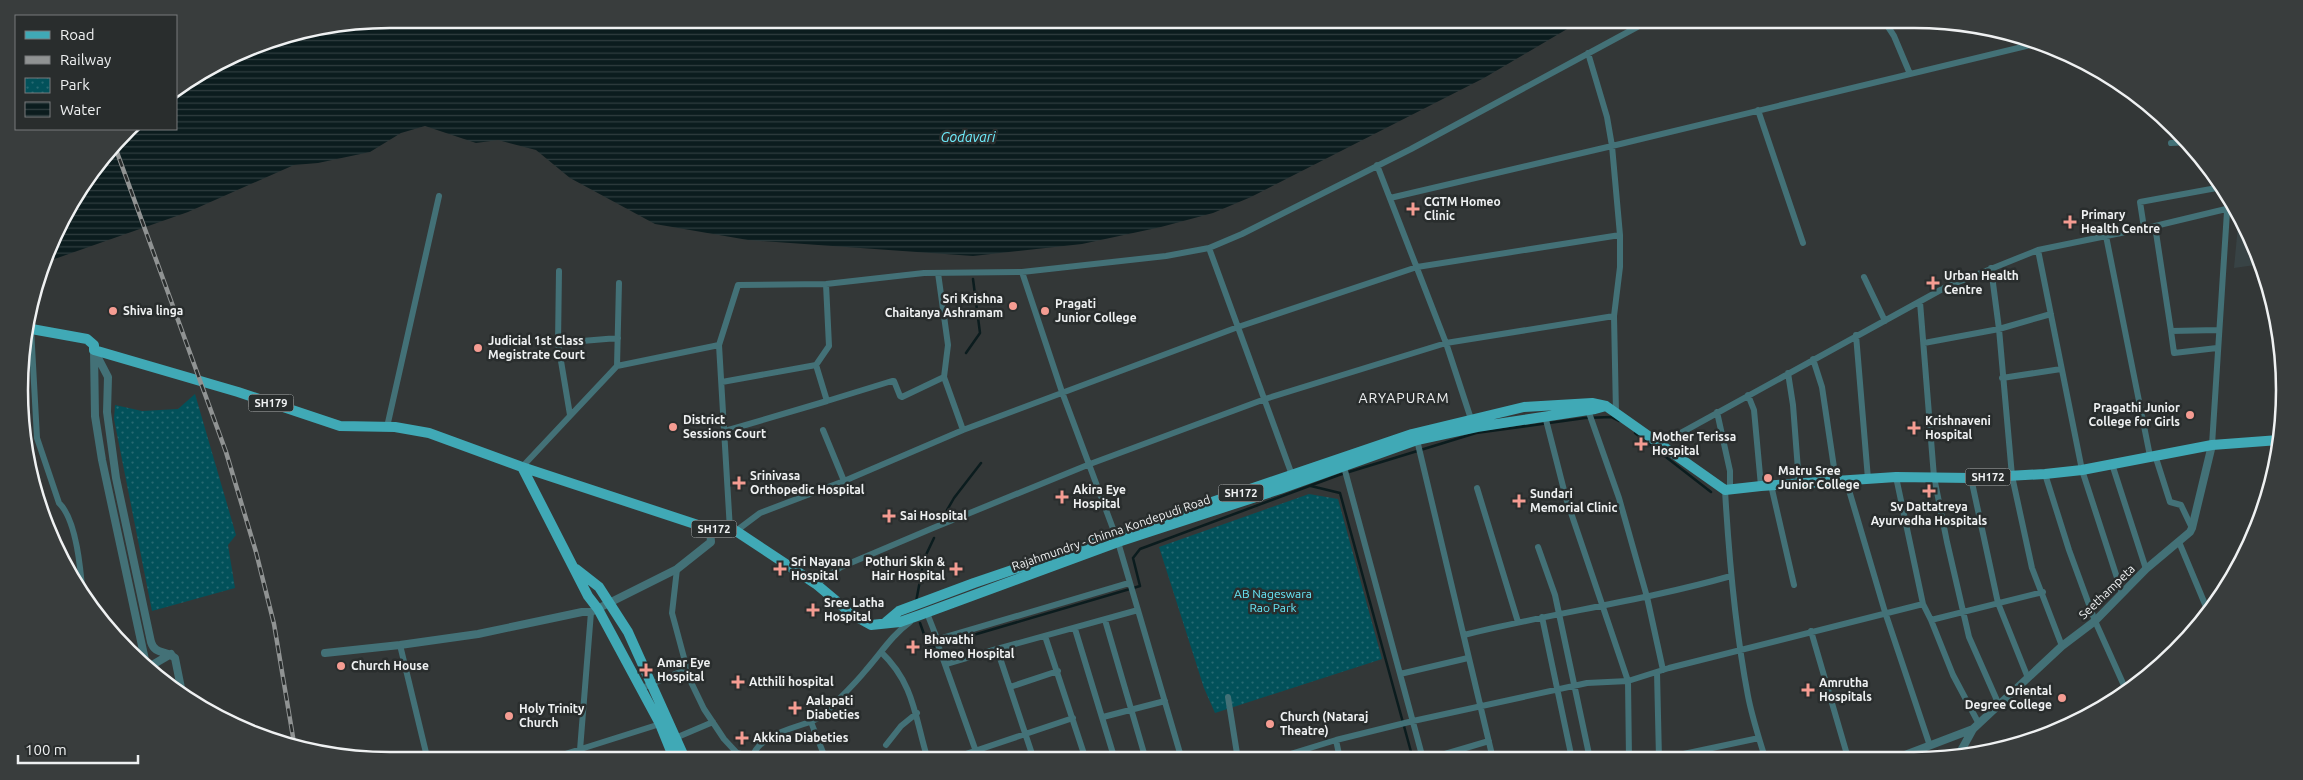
<svg xmlns="http://www.w3.org/2000/svg" width="2303" height="780" font-family="Ubuntu,sans-serif">
  <defs>
    <pattern id="park-dots" width="8" height="8" patternUnits="userSpaceOnUse" patternTransform="scale(1.25)"><rect width="8" height="8" fill="#02515a"/><path d="M2 2h.1M6 6h.1" fill="none" stroke="#276a72" stroke-width="1.8" stroke-linecap="round"/></pattern>
    <pattern id="water-rules" width="6" height="5" patternUnits="userSpaceOnUse" patternTransform="scale(1.25)"><rect width="6" height="5" fill="#0b1c1e"/><path d="M0 2.5h6" fill="none" stroke="#2f3d3f"/></pattern>
  </defs>
  <rect width="100%" height="100%" fill="#333737"/>
  <!-- built -->
  <path fill="#384345" d="M2239 214 2262 264 2234 268Z"/>
  <!-- park -->
  <path fill="url(#park-dots)" d="M195 394 236 535 228 545 235 588 152 611 114 419 115 405 142 411 178 409Z
    M1309 494 1338 499 1382 659 1215 713 1204 688 1159 547Z"/>
  <!-- water -->
  <path fill="url(#water-rules)" d="M390 19H1584L1484 78 1251 197 1213 213 1161 227 1082 244 973 256 748 240 655 224 570 178 536 150 498 140 476 143 425 126 401 133 370 152 318 163 294 165 188 212 46 262 57 226 96 164 128 129H176V92L248 47 318 26Z"/>
  <g fill="none" stroke-linecap="round" stroke-linejoin="round">
    <!-- stream -->
    <path stroke="#0b1c1e" stroke-width="2.5" d="M966 353 980 333 973 279
      M1635 433 1711 492
      M1311 486 1340 493 1413 759
      M939 524 954 498 981 463
      M916 602 924 559 934 538
      M920 623 929 648 1140 586 1133 558 1140 549 1339 475 1476 433 1585 418 1611 417 1619 421"/>
    <!-- minor -->
    <path stroke="#437177" stroke-width="6" d="M1883 19 1894 36 1910 74
      M1588 53 1607 117 1612 146 1620 235V267L1614 316 1616 413
      M1758 110 1803 243
      M2171 143 2189 142
      M1377 165 1446 343 1471 419
      M1390 198 1612 146 2039 43
      M2155 226 2171 331 2218 330
      M2144 228 2140 202 2222 187
      M2106 236 2150 456
      M1209 248 1292 475
      M2038 250 2082 470 2122 593
      M1991 268 1999 329 2012 476 2032 568 2062 646
      M559 271 558 343 570 415
      M1022 272 1062 392 1118 542 1182 760
      M938 273 948 345 944 377 963 430
      M1864 277 1885 321
      M1920 302 1934 477 1947 542 1969 637 1999 705
      M31 328 37 438 59 503C77 520 81 573 83 598
      M2171 331 2174 353 2217 348
      M1856 335 1868 479
      M558 343 618 338
      M1924 343 1999 329 2051 314
      M1813 359 1822 387 1836 481
      M617 366 619 283
      M1788 373 1793 405 1799 483
      M2002 378 2061 369
      M722 382 816 365
      M1748 395 1754 410 1761 486
      M827 401 892 381H894L900 396 902 397 944 377
      M1588 410 1619 498 1647 597 1663 670
      M1717 412 1730 471V490
      M1545 416 1566 498 1628 681 1629 759
      M387 427 439 196
      M823 430 844 481
      M725 431 827 401 816 365 829 346 826 284
      M1417 440 1493 759
      M1659 445 1946 287 2038 250 2155 226 2226 209
      M2212 445 2228 196
      M2155 455 2170 502 2181 505 2192 528
      M2112 464 2146 569
      M522 467 617 366 719 345
      M1344 467 1423 759
      M2045 474 2069 550 2095 621 2126 690
      M1896 477 1923 604
      M1971 478 1998 603 2028 678
      M1846 480 1885 612 1930 746
      M1771 485 1794 585
      M1477 488 1518 622
      M1725 490C1729 559 1735 628 1748 696 1752 717 1759 738 1765 758
      M730 530 719 345 738 285 826 284 924 273 1022 272 1166 256 1209 248 1242 234 1411 149 1652 19
      M736 531 760 513 844 481 963 430 1238 327 1417 267 1620 235
      M2179 542 2207 609
      M1538 547 1555 595 1590 759
      M677 569 672 613 690 680 704 709 724 739 737 753 752 757
      M816 584 841 567 933 528 1090 464 1265 399 1446 343 1614 316
      M927 613 938 641
      M1542 617 1572 759
      M1105 620 1146 760
      M1931 620 1953 675 1979 724
      M1075 629 1115 760
      M1811 631 1848 758
      M1464 635C1552 613 1643 601 1731 576
      M1045 636 1086 760
      M400 645 428 761
      M997 649 1138 610
      M881 652C915 684 915 719 928 760
      M946 664 997 649 1034 760
      M1657 672 1659 759
      M1400 674 1468 658
      M1010 687 1058 671
      M642 688 687 669
      M1228 697 1238 760
      M1103 717 1165 701
      M811 722 826 760
      M673 739 713 722
      M1336 740 1340 759
      M886 745 901 726 917 713
      M1274 759 1336 740 1413 721 1587 683 1628 681 1669 668 1923 604 1931 620 2043 592
      M1428 759 1489 741
      M1660 759 1759 738
      M948 760 1073 718
      M979 760 937 642 939 639 1129 583
      M543 761 660 724
      M583 761 580 750 591 612
      M751 761C756 736 790 729 810 722 822 718 831 707 840 698 849 689 858 680 866 670 881 653 892 635 910 622"/>
    <!-- tertiary -->
    <path stroke="#437177" stroke-width="8" d="M94 350 108 377 107 412 116 478 151 642C155 655 166 650 175 658L183 698
      M94 351 95 416 102 460 147 669
      M325 653 400 645 478 634 582 612H591L677 569 711 542 710 529
      M147 668 171 654
      M1897 758 1973 729
      M1957 758 1973 729 2062 646 2095 621 2146 569 2190 532 2192 528 2212 445"/>
    <!-- primary -->
    <path stroke="#40a9b6" stroke-width="10" d="M26 328 87 339 94 345V350L238 392 340 426 395 427 429 433 522 467 710 529 736 531 816 584 853 615 871 625 900 622 920 615 1118 542 1280 489 1417 440 1477 427 1595 409 1606 406
      M522 467 588 596 598 609 660 724 675 761
      M576 569 599 587 628 632 686 761
      M886 622 899 611 974 583 1412 434 1524 407 1592 403 1606 406 1725 490 1761 486 1896 477 1971 478 2045 474 2082 470 2212 445 2279 440"/>
    <defs>
      <path id="rail" d="M114 144 226 452 256 552 274 624 295 749"/>
    </defs>
    <!-- rail casing -->
    <use href="#rail" stroke="#909393" stroke-width="4.5"/>
    <!-- rail -->
    <use href="#rail" stroke="#292d2d" stroke-width="2.5" stroke-dasharray="8" stroke-linecap="butt"/>
  </g>
  <!-- markers -->
  <g fill="#f59c92" stroke="#292d2d" stroke-width="2">
    <path d="M1410.5 201.5h5v5h5v5h-5v5h-5v-5h-5v-5h5z"/>
    <path d="M2067.5 214.5h5v5h5v5h-5v5h-5v-5h-5v-5h5z"/>
    <path d="M1930.5 275.5h5v5h5v5h-5v5h-5v-5h-5v-5h5z"/>
    <circle cx="1013" cy="306" r="5"/>
    <circle cx="113" cy="311" r="5"/>
    <circle cx="1045" cy="311" r="5"/>
    <circle cx="478" cy="348" r="5"/>
    <circle cx="2190" cy="415" r="5"/>
    <circle cx="673" cy="427" r="5"/>
    <path d="M1911.5 420.5h5v5h5v5h-5v5h-5v-5h-5v-5h5z"/>
    <path d="M1638.5 436.5h5v5h5v5h-5v5h-5v-5h-5v-5h5z"/>
    <circle cx="1768" cy="478" r="5"/>
    <path d="M736.5 475.5h5v5h5v5h-5v5h-5v-5h-5v-5h5z"/>
    <path d="M1926.5 483.5h5v5h5v5h-5v5h-5v-5h-5v-5h5z"/>
    <path d="M1059.5 489.5h5v5h5v5h-5v5h-5v-5h-5v-5h5z"/>
    <path d="M1516.5 493.5h5v5h5v5h-5v5h-5v-5h-5v-5h5z"/>
    <path d="M886.5 508.5h5v5h5v5h-5v5h-5v-5h-5v-5h5z"/>
    <path d="M777.5 561.5h5v5h5v5h-5v5h-5v-5h-5v-5h5z"/>
    <path d="M953.5 561.5h5v5h5v5h-5v5h-5v-5h-5v-5h5z"/>
    <path d="M810.5 602.5h5v5h5v5h-5v5h-5v-5h-5v-5h5z"/>
    <path d="M910.5 639.5h5v5h5v5h-5v5h-5v-5h-5v-5h5z"/>
    <circle cx="341" cy="666" r="5"/>
    <path d="M643.5 662.5h5v5h5v5h-5v5h-5v-5h-5v-5h5z"/>
    <path d="M735.5 674.5h5v5h5v5h-5v5h-5v-5h-5v-5h5z"/>
    <path d="M1805.5 682.5h5v5h5v5h-5v5h-5v-5h-5v-5h5z"/>
    <circle cx="2062" cy="698" r="5"/>
    <path d="M792.5 700.5h5v5h5v5h-5v5h-5v-5h-5v-5h5z"/>
    <circle cx="509" cy="716" r="5"/>
    <circle cx="1270" cy="724" r="5"/>
    <path d="M739.5 730.5h5v5h5v5h-5v5h-5v-5h-5v-5h5z"/>
  </g>
  <g text-anchor="middle" stroke-width="5" stroke-linejoin="round" paint-order="stroke">
    <!-- shield labels -->
    <g fill="#292d2d" stroke="#b4b6b7" stroke-width="1">
      <rect x="248.5" y="394.5" width="45" height="17" rx="4"/>
      <rect x="1965.5" y="468.5" width="45" height="17" rx="4"/>
      <rect x="1218.5" y="484.5" width="45" height="17" rx="4"/>
      <rect x="691.5" y="520.5" width="45" height="17" rx="4"/>
    </g>
    <g font-size="11" font-weight="bold" fill="#eff1f2">
      <text x="271" y="407">SH179</text>
      <text x="1988" y="481">SH172</text>
      <text x="1241" y="497">SH172</text>
      <text x="714" y="533">SH172</text>
    </g>
    <!-- poi labels -->
    <g font-size="12" font-weight="bold" fill="#eff1f2" stroke="#292d2d" text-anchor="start">
      <text x="1424" y="206">CGTM Homeo<tspan x="1424" dy="14">Clinic</tspan></text>
      <text x="2081" y="219">Primary<tspan x="2081" dy="14">Health Centre</tspan></text>
      <text x="1944" y="280">Urban Health<tspan x="1944" dy="14">Centre</tspan></text>
      <text x="1003" y="303" text-anchor="end">Sri Krishna<tspan x="1003" dy="14">Chaitanya Ashramam</tspan></text>
      <text x="1055" y="308">Pragati<tspan x="1055" dy="14">Junior College</tspan></text>
      <text x="123" y="315">Shiva linga</text>
      <text x="488" y="345">Judicial 1st Class<tspan x="488" dy="14">Megistrate Court</tspan></text>
      <text x="2180" y="412" text-anchor="end">Pragathi Junior<tspan x="2180" dy="14">College for Girls</tspan></text>
      <text x="683" y="424">District<tspan x="683" dy="14">Sessions Court</tspan></text>
      <text x="1925" y="425">Krishnaveni<tspan x="1925" dy="14">Hospital</tspan></text>
      <text x="1652" y="441">Mother Terissa<tspan x="1652" dy="14">Hospital</tspan></text>
      <text x="1778" y="475">Matru Sree<tspan x="1778" dy="14">Junior College</tspan></text>
      <text x="750" y="480">Srinivasa<tspan x="750" dy="14">Orthopedic Hospital</tspan></text>
      <text x="1073" y="494">Akira Eye<tspan x="1073" dy="14">Hospital</tspan></text>
      <text x="1530" y="498">Sundari<tspan x="1530" dy="14">Memorial Clinic</tspan></text>
      <text x="1929" y="511" text-anchor="middle">Sv Dattatreya<tspan x="1929" dy="14">Ayurvedha Hospitals</tspan></text>
      <text x="900" y="520">Sai Hospital</text>
      <text x="791" y="566">Sri Nayana<tspan x="791" dy="14">Hospital</tspan></text>
      <text x="945" y="566" text-anchor="end">Pothuri Skin &amp;<tspan x="945" dy="14">Hair Hospital</tspan></text>
      <text x="824" y="607">Sree Latha<tspan x="824" dy="14">Hospital</tspan></text>
      <text x="924" y="644">Bhavathi<tspan x="924" dy="14">Homeo Hospital</tspan></text>
      <text x="657" y="667">Amar Eye<tspan x="657" dy="14">Hospital</tspan></text>
      <text x="351" y="670">Church House</text>
      <text x="749" y="686">Atthili hospital</text>
      <text x="1819" y="687">Amrutha<tspan x="1819" dy="14">Hospitals</tspan></text>
      <text x="2052" y="695" text-anchor="end">Oriental<tspan x="2052" dy="14">Degree College</tspan></text>
      <text x="806" y="705">Aalapati<tspan x="806" dy="14">Diabeties</tspan></text>
      <text x="519" y="713">Holy Trinity<tspan x="519" dy="14">Church</tspan></text>
      <text x="1280" y="721">Church (Nataraj<tspan x="1280" dy="14">Theatre)</tspan></text>
      <text x="753" y="742">Akkina Diabeties</text>
    </g>
    <!-- street labels -->
    <g font-size="12" fill="#eff1f2" stroke="#292d2d">
      <text transform="translate(1111 533) rotate(-19)" y="4">Rajahmundry - Chinna Kondepudi Road</text>
      <text transform="translate(2107 592) rotate(-44)" y="4">Seethampeta</text>
    </g>
    <!-- park labels -->
    <g font-size="12" fill="#67e7f7" stroke="#292d2d">
      <text x="1273" y="598">AB Nageswara<tspan x="1273" dy="14">Rao Park</tspan></text>
    </g>
    <!-- water labels -->
    <g font-size="14" font-style="italic" fill="#6feefe" stroke="#292d2d">
      <text x="968" y="142">Godavari</text>
    </g>
    <!-- neighbourhood labels -->
    <g font-size="14" letter-spacing="1" fill="#eff1f2" stroke="#292d2d">
      <text x="1404" y="403">ARYAPURAM</text>
    </g>
  </g>
  <!-- crop -->
  <path d="M0 0H2303V780H0ZM390 28H1914A362 362 0 0 1 2276 390V390A362 362 0 0 1 1914 752H390A362 362 0 0 1 28 390V390A362 362 0 0 1 390 28Z" fill="#393d3d" fill-rule="evenodd"/>
  <path fill="none" stroke="#eff1f2" stroke-width="2.5" d="M390 28H1914A362 362 0 0 1 2276 390V390A362 362 0 0 1 1914 752H390A362 362 0 0 1 28 390V390A362 362 0 0 1 390 28Z"/>
  <!-- legend -->
  <rect x="15" y="15" width="162" height="115" fill="#292d2d" stroke="#787b7c"/>
  <rect x="25" y="31" width="25" height="8" fill="#40a9b6" stroke="#787b7c"/>
  <text x="60" y="40" font-size="15" fill="#eff1f2">Road</text>
  <rect x="25" y="56" width="25" height="8" fill="#909393" stroke="#787b7c"/>
  <text x="60" y="65" font-size="15" fill="#eff1f2">Railway</text>
  <rect x="25" y="78" width="25" height="15" fill="url(#park-dots)" stroke="#787b7c"/>
  <text x="60" y="90" font-size="15" fill="#eff1f2">Park</text>
  <rect x="25" y="102" width="25" height="15" fill="url(#water-rules)" stroke="#787b7c"/>
  <text x="60" y="115" font-size="15" fill="#eff1f2">Water</text>
  <!-- scale -->
  <path d="M18 755v8h120v-8" fill="none" stroke="#eff1f2" stroke-width="2.5"/>
  <text x="25" y="755" font-size="15" fill="#eff1f2" stroke="#292d2d" stroke-width="4" paint-order="stroke">100 m</text>
</svg>
